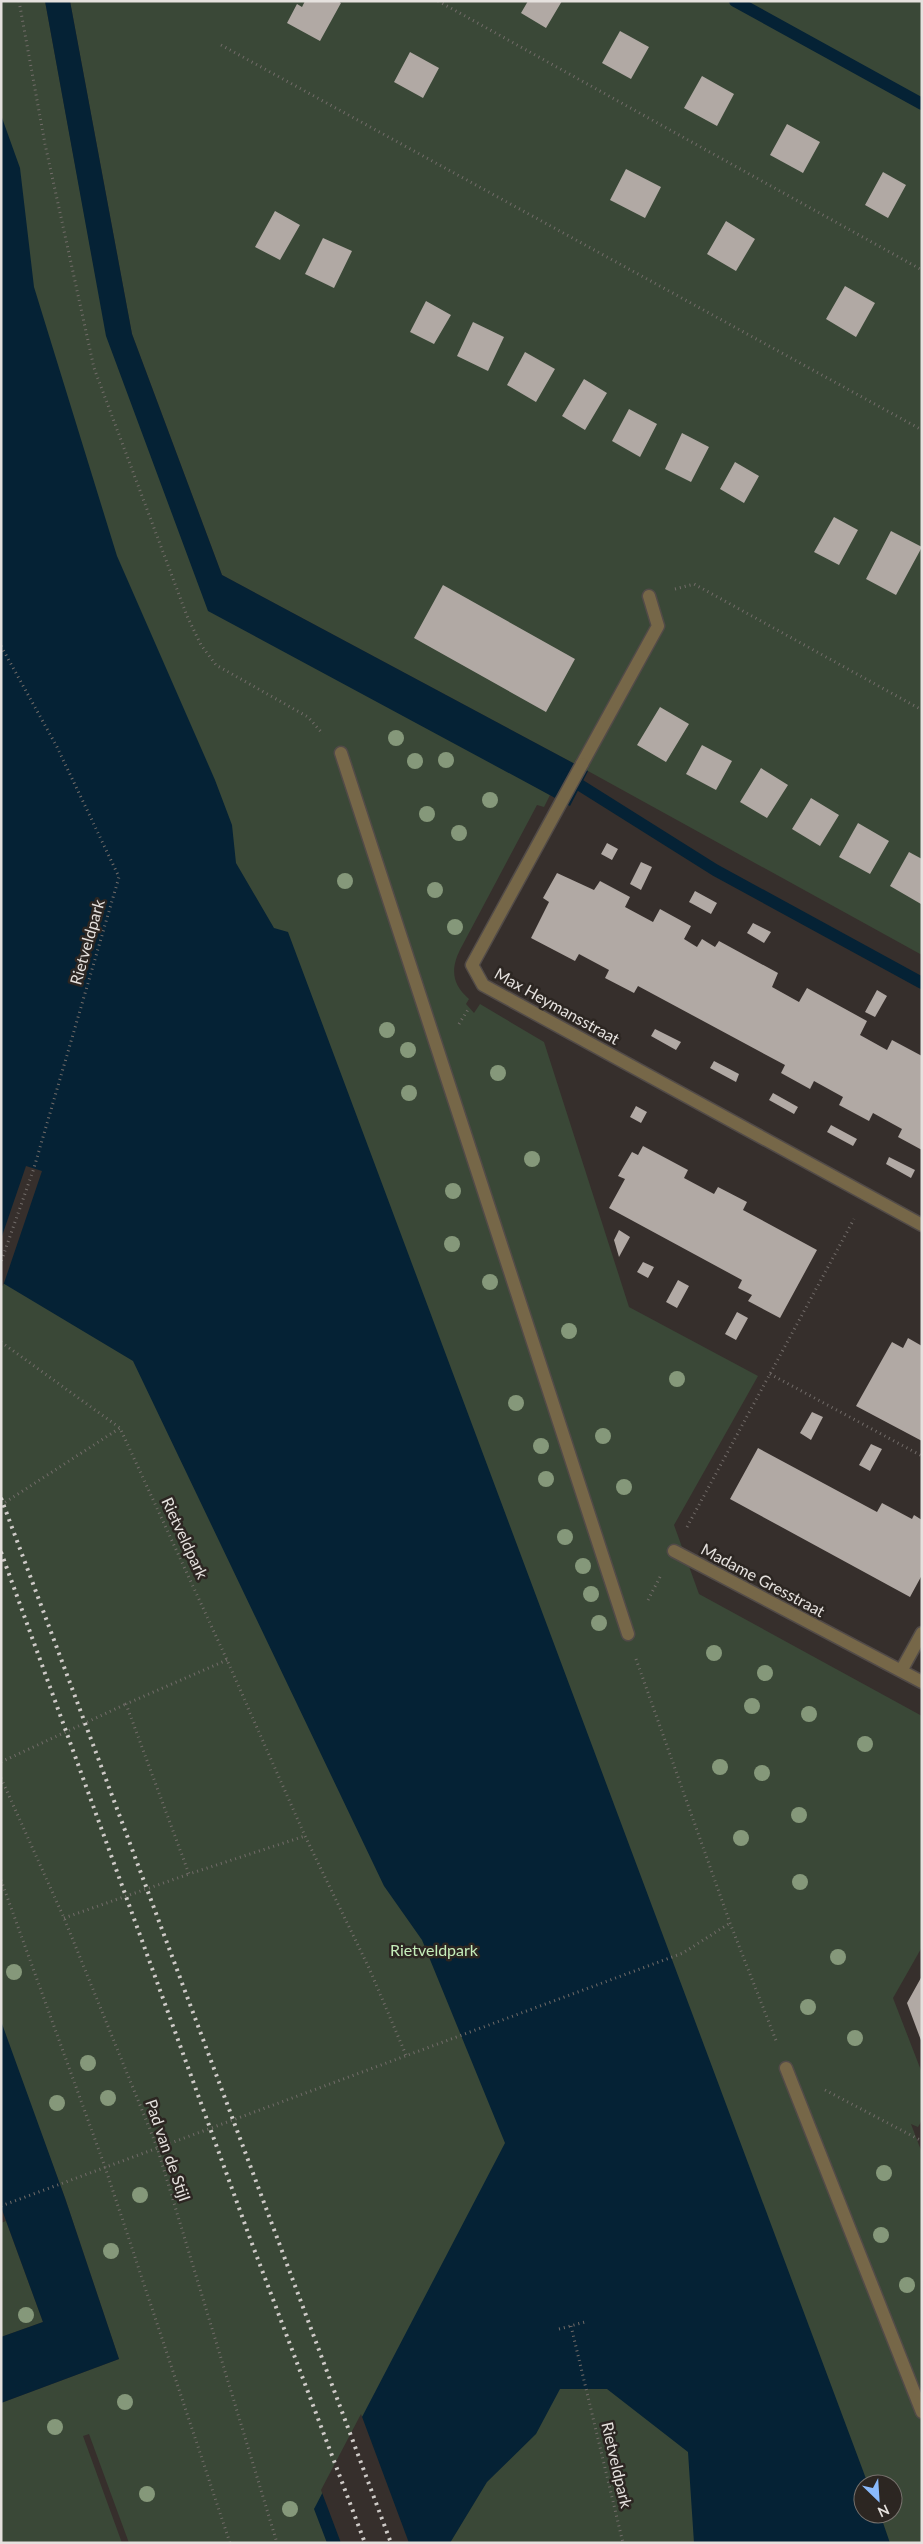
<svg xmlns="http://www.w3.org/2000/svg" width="923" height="2544" font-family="Lato,sans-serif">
  <rect width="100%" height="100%" fill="#362f2c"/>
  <!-- green -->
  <path fill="#3a4837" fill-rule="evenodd" d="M1 1H45L96 278 206 579 522 779 550 795 544 807 537 805 462 946C451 966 450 983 469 999L466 1004 474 1013 480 1004 544 1042 629 1307 758 1376 674 1525 699 1594 922 1716V1947L893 1998 922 2073V2120L918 2127 911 2124 922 2153V2543H129L89 2434 83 2436 122 2543H1V2403L119 2359 65 2198 1 2026ZM863 2484H893V2514H863Z
    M70 1H922V955L588 771 222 575 132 334Z
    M6 2221 43 2322 1 2337V2223Z"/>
  <!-- water -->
  <path fill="#052235" d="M45 1H70L132 334 222 575 588 771 570 806 208 611 106 336Z
    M1 115 20 168 34 287 117 556 215 780 232 825 236 863 274 928 288 932 868 2484H863V2514H880L890 2543H694L688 2452 607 2389H560L536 2434 487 2482 450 2543H327L314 2509 505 2143 422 1940 384 1886 133 1361 1 1282Z
    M1 2021 65 2198 119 2359 1 2403V2337L43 2322 1 2207Z"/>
  <!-- pier -->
  <path fill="#362f2c" d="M26 1166 42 1171 3 1286 1 1284V1239Z
    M361 2414 409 2543H341L321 2490Z"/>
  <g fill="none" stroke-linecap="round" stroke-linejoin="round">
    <!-- stream -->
    <path stroke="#052235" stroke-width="12" d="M735 1 922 104
      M567 777 715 870 922 983"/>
  </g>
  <!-- building -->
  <path fill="#b1a9a4" d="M305 1H338L341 3 320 41 287 23 297 4 302 7Z
    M528 1H562L546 28 521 13Z
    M620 31 649 47 631 79 602 63Z
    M410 52 439 68 423 98 394 82Z
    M702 76 734 94 717 126 684 108Z
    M787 124 820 142 803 173 770 155Z
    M626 169 661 187 645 218 610 200Z
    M883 172 906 185 888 218 865 205Z
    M275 211 300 225 280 260 255 247Z
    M726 221 755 239 736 271 707 254Z
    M323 238 352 251 334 288 305 274Z
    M845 286 875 303 856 337 826 319Z
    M426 301 451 315 434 344 410 332Z
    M473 322 504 337 488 371 457 356Z
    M525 352 555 369 536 402 507 385Z
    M584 379 607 393 585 430 562 416Z
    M629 409 657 424 640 457 612 441Z
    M682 433 709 447 691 482 665 469Z
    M735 462 759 476 744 503 720 489Z
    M834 517 858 530 839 565 814 552Z
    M891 531 922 547 896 595 866 579Z
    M443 585 575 659 546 712 414 638Z
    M660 707 689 724 666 762 637 745Z
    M702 745 732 761 716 790 686 774Z
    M761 768 788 785 767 818 740 802Z
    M811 798 839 815 820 846 792 829Z
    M858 823 889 841 870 874 839 857Z
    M607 843 618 849 612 860 601 854Z
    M909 852 922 859 921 904 890 886Z
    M641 862 652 867 641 890 630 884Z
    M557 873 594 890 600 881 630 897 625 907 653 922 660 909 691 926 684 939 697 947 702 939 715 947 719 941 778 973 772 987 799 1002 807 988 867 1021 860 1035 887 1050 892 1040 922 1056V1150L898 1137 902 1129 873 1113 869 1121 839 1105 843 1097 814 1081 810 1089 781 1073 785 1065 638 986 634 993 605 978 609 970 579 954 575 961 531 938 549 902 543 898Z
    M695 891 717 903 711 914 689 902Z
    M753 923 771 932 764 943 747 933Z
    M877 990 887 996 875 1017 865 1012Z
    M655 1029 681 1042 676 1050 651 1036Z
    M714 1061 739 1074 736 1082 710 1068Z
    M773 1093 798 1107 794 1114 769 1100Z
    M636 1106 647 1112 641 1123 630 1117Z
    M831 1125 857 1139 853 1146 827 1132Z
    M643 1146 688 1170 684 1178 714 1194 718 1187 747 1202 743 1210 817 1250 780 1318 748 1301 752 1295 738 1288 742 1280 609 1208 625 1179 618 1176 632 1152 638 1155Z
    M889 1157 915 1170 911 1178 886 1164Z
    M619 1230 630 1237 619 1257 614 1240Z
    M643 1262 654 1267 648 1278 637 1272Z
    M678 1280 689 1286 677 1308 666 1302Z
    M737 1312 748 1318 736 1340 725 1334Z
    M908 1338 922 1346V1441L856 1406 892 1342 903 1348Z
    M812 1412 823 1417 811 1440 800 1433Z
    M871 1444 882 1449 870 1471 859 1465Z
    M758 1448 877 1512 882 1503 912 1519 914 1515 922 1520V1575L910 1597 730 1499Z
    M922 1976V2043L907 2003Z"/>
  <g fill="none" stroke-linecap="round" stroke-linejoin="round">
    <defs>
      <path id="service" d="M582 764 658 626 649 596"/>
      <path id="pedestrian" d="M341 753 628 1634
        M786 2068 922 2412"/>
      <path id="minor" d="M582 764 472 965 483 985 922 1225
        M674 1551 922 1682
        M901 1671 922 1633"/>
    </defs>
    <!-- service casing -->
    <use href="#service" stroke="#524b48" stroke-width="15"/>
    <!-- pedestrian casing -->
    <use href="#pedestrian" stroke="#524b48" stroke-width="15"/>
    <!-- minor casing -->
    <use href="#minor" stroke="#524b48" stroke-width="15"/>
    <!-- path -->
    <path stroke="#726c69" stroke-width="3" stroke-dasharray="1 4" stroke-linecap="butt" d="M19 1 45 144 94 368 187 616 201 645 216 665 308 717 323 734
      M438 1 922 270
      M221 45 922 430
      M675 589 694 584 922 710
      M1 646 57 747 119 877 34 1168 1 1262
      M459 1024 469 1008
      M1 1342 120 1428 227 1660 305 1836 369 1968 406 2055
      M770 1374 922 1456
      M1 1505 120 1428
      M687 1527 854 1219
      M648 1600 661 1575
      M636 1659 730 1923 777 2043
      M227 1660 126 1704 189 1874 305 1836
      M1 1762 126 1704
      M1 1778 64 1918 157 2147 277 2543
      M1 1880 105 2167 230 2543
      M64 1918 189 1874
      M825 2090 922 2141
      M1 2206 683 1953 730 1923
      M571 2326 623 2543
      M559 2329 585 2322"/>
    <!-- service -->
    <use href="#service" stroke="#766748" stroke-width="12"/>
    <!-- pedestrian -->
    <use href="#pedestrian" stroke="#766748" stroke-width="12"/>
    <!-- minor -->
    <use href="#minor" stroke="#766748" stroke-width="12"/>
    <!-- rail -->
    <path stroke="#cecac7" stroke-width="4" stroke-dasharray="2.5 5" stroke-linecap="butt" d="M1 1498 391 2543
      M1 1552 251 2241 365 2543"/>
  </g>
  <!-- trees -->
  <g fill="#85987a">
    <circle cx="396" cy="738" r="8"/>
    <circle cx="446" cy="760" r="8"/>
    <circle cx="415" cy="761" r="8"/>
    <circle cx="490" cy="800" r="8"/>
    <circle cx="427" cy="814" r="8"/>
    <circle cx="459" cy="833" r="8"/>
    <circle cx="345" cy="881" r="8"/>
    <circle cx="435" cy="890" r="8"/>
    <circle cx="455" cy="927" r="8"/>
    <circle cx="387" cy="1030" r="8"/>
    <circle cx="408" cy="1050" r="8"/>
    <circle cx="498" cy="1073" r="8"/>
    <circle cx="409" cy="1093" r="8"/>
    <circle cx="532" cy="1159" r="8"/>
    <circle cx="453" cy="1191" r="8"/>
    <circle cx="452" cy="1244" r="8"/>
    <circle cx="490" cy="1282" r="8"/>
    <circle cx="569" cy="1331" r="8"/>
    <circle cx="677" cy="1379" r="8"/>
    <circle cx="516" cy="1403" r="8"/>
    <circle cx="603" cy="1436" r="8"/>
    <circle cx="541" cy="1446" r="8"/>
    <circle cx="546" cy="1479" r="8"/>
    <circle cx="624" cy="1487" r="8"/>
    <circle cx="565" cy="1537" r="8"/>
    <circle cx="583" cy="1566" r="8"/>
    <circle cx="591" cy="1594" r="8"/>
    <circle cx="599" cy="1623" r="8"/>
    <circle cx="714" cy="1653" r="8"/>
    <circle cx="765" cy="1673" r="8"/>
    <circle cx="752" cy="1706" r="8"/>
    <circle cx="809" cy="1714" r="8"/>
    <circle cx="865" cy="1744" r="8"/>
    <circle cx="720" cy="1767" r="8"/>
    <circle cx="762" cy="1773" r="8"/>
    <circle cx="799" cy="1815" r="8"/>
    <circle cx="741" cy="1838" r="8"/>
    <circle cx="800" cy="1882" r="8"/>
    <circle cx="838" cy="1957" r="8"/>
    <circle cx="14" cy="1972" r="8"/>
    <circle cx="808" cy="2007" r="8"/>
    <circle cx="855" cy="2038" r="8"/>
    <circle cx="88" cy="2063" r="8"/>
    <circle cx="108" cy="2098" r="8"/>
    <circle cx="57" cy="2103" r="8"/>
    <circle cx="884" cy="2173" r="8"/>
    <circle cx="140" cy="2195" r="8"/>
    <circle cx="881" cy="2235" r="8"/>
    <circle cx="111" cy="2251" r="8"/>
    <circle cx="907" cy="2285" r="8"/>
    <circle cx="26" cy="2315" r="8"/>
    <circle cx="125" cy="2402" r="8"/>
    <circle cx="55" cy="2427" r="8"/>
    <circle cx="147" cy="2494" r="8"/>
    <circle cx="290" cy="2509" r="8"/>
  </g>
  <g text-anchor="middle" stroke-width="5" stroke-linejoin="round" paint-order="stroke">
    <!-- street labels -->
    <g font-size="16" fill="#e5e1de" stroke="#2c2622">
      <text transform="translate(87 942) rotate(-74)" y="6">Rietveldpark</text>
      <text transform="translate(557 1006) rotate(29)" y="6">Max Heymansstraat</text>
      <text transform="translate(185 1538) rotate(65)" y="6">Rietveldpark</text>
      <text transform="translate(763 1580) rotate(28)" y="6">Madame Gresstraat</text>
      <text transform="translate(168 2150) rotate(71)" y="6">Pad van de Stijl</text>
      <text transform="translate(617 2465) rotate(77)" y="6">Rietveldpark</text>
    </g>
    <!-- park labels -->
    <g font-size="16" fill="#c5edba" stroke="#2c2622">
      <text x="434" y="1956">Rietveldpark</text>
    </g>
  </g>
  <!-- border -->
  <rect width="923" height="2544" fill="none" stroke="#e5e1de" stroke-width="5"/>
  <!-- north arrow -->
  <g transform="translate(878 2499) rotate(155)"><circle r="24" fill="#2c2622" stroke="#76716d"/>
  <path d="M0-4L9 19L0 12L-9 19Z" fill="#8abafc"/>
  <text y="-8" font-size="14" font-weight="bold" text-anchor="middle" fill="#e5e1de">N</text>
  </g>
</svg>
